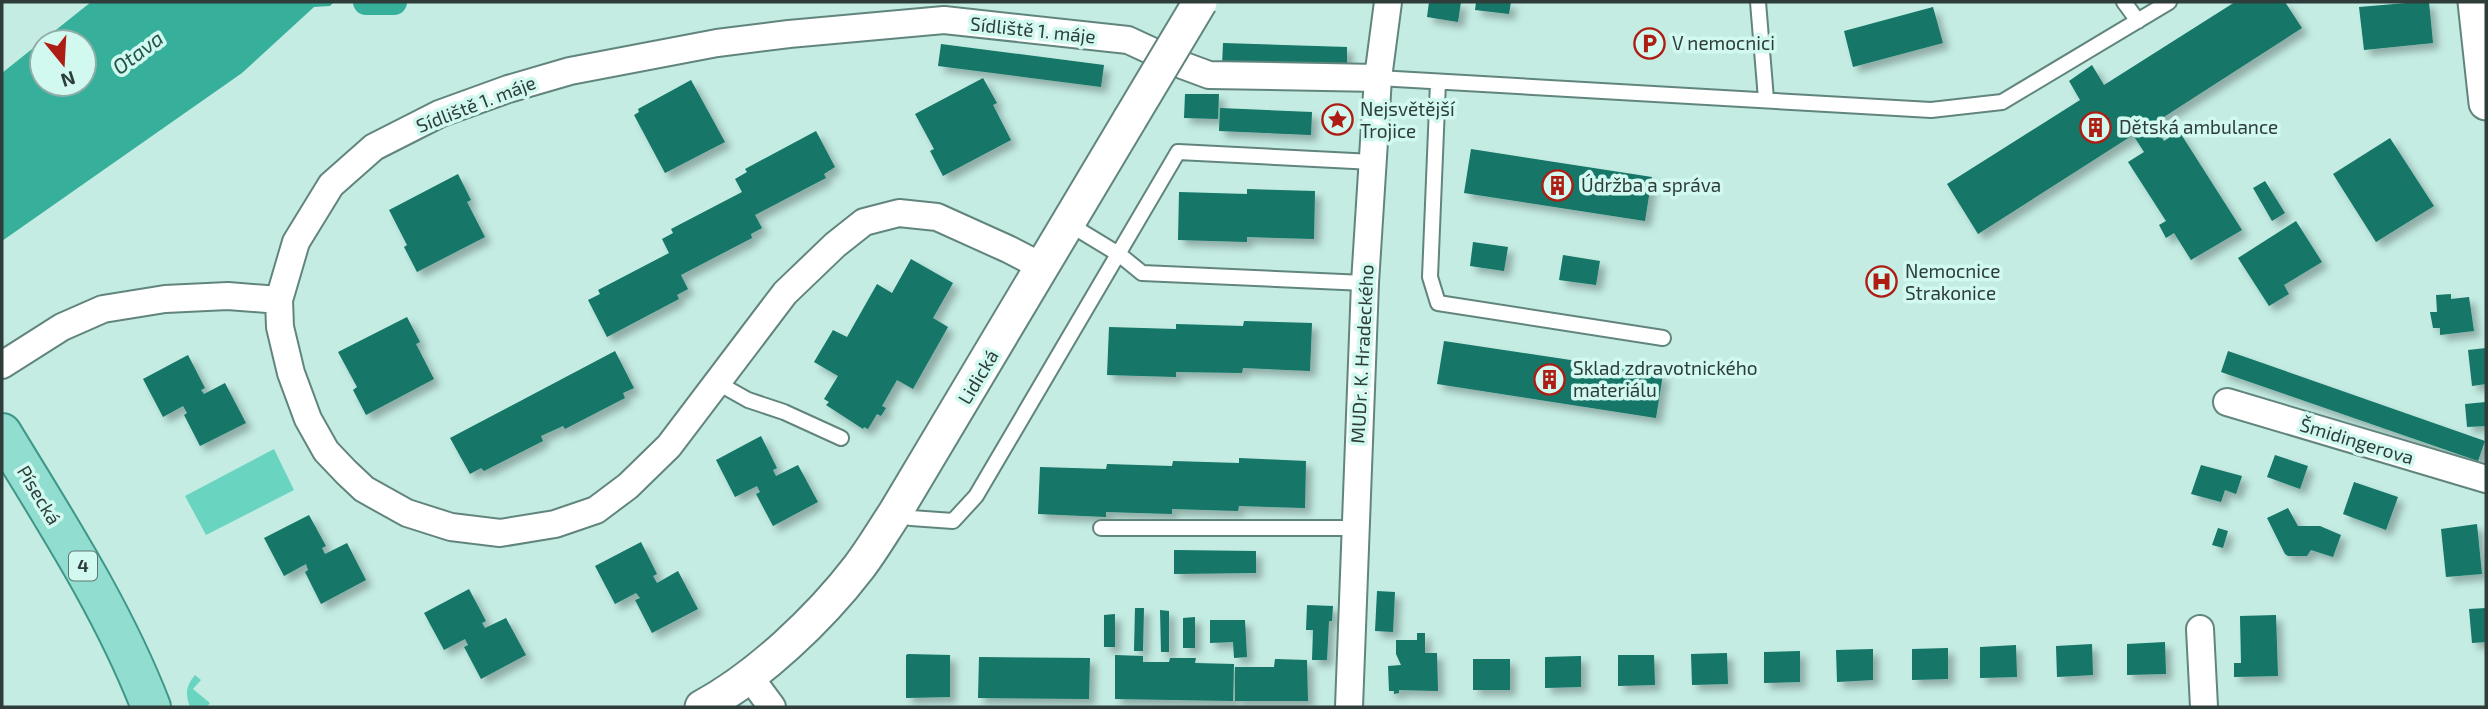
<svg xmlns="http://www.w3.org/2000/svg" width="2488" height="709" font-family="'Exo 2',sans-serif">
  <defs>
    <filter id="shadow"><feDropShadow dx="6" dy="6" stdDeviation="3.5" flood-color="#0004"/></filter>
  </defs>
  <rect width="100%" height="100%" fill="#c4ece3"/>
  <!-- green -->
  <path fill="#69d5c1" d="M274 449 294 490 206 535 185 496Z
    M195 675 201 680 193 689 210 703 207 707H190C185 693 186 686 195 675Z"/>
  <!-- water -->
  <path fill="#36af9b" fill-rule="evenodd" d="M91 2H334L330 6 314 7 242 73 2 241V73ZM42 42H84V84H42Z"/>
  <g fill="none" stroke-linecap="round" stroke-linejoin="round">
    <!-- canal -->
    <path stroke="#36af9b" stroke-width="26" d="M366 2H394"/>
  </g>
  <!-- building -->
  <path fill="#137667" filter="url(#shadow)" d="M1429 2H1461L1458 22 1427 17Z
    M1476 2H1511L1509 14 1475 10Z
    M2235 2H2285L2302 28 2153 124 2164 141 2179 131 2242 230 2191 260 2174 233 2166 238 2159 225 2166 221 2128 162 2144 152 2133 135 1978 234 1947 184 2080 100 2069 81 2092 65 2104 85Z
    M2418 2H2429L2433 43 2364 50 2359 7Z
    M1933 7 1943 43 1853 67 1844 31Z
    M1223 43 1347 47V69L1222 66Z
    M941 44 1104 65 1101 87 938 66Z
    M983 78 997 103 993 105 1011 140 943 176 930 151 934 149 915 114Z
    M691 80 725 142 665 173 634 115 639 112 638 109Z
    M1185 94H1219L1218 119 1184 118Z
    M1220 108 1312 112 1311 135 1219 131Z
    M816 131 835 167 824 174 826 178 755 215 762 228 751 234 752 238 681 275 688 289 677 295 679 299 607 337 588 300 600 294 598 290 669 253 662 239 673 233 671 229 742 192 735 179 747 172 745 169Z
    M2390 138 2434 206 2376 242 2333 174Z
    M1471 149 1652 177 1645 221 1464 193Z
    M458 174 471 200 467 202 485 237 417 272 404 247 407 245 389 210Z
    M2265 181 2285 213 2272 221 2253 188Z
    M1247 189 1315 191 1314 239 1247 237V242L1178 240 1179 192 1247 194Z
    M2296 221 2322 262 2284 285 2289 294 2269 306 2238 258Z
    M1473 242 1508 247 1504 271 1470 266Z
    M1563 255 1600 261 1596 285 1559 280Z
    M911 259 953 283 933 318 948 327 913 389 897 380 882 406 886 408 881 416 877 414 868 429 864 427 863 429 826 405 829 402 824 399 838 376 814 362 833 330 847 337 877 284 892 293Z
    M2451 294V299L2469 297 2474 331 2440 335V328H2433L2430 312H2437L2436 295Z
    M407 317 420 342 416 344 434 379 366 415 353 390 357 387 338 352Z
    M1244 321 1312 323 1310 371 1243 368 1242 373 1176 372V377L1107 375 1109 327 1176 329V324L1243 326Z
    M1444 341 1663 374 1656 418 1437 384Z
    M2486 348V384L2472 386 2468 350Z
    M615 351 634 388 623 393 625 398 565 429 563 426 541 436 543 441 484 471 481 468 470 474 450 438Z
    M2228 351 2485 441 2478 461 2221 372Z
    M188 355 205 388 201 390 204 394 225 383 246 423 200 446 184 415 187 413 183 406 163 417 143 379Z
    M2486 402V426L2467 427 2465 404Z
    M761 436 777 468 773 470 776 476 798 465 818 502 773 526 756 494 760 492 757 486 735 497 716 460Z
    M2275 455 2308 466 2300 489 2267 477Z
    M1239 458 1306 461 1305 508 1239 506 1238 511 1172 509V514L1106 512V517L1038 514 1040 467 1106 469 1107 464 1172 466 1173 461 1239 463Z
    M2201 465 2242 476 2236 494 2225 490 2221 502 2191 494Z
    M2354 482 2398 497 2386 530 2343 514Z
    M2288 508 2298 526H2320L2341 535 2333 557 2311 550 2307 556H2288L2285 554 2267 518Z
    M309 515 326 546 322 548 325 554 347 543 366 580 321 604 305 572 308 570 306 564 284 576 264 538Z
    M2477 524 2482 574 2446 577 2441 529Z
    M2218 528 2228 531 2223 548 2212 545Z
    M641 542 657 574 653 576 657 583 678 571 698 609 652 633 635 600 640 598 636 593 615 604 595 566Z
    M1174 550 1256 551V573L1174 574Z
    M469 589 486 621 482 623 485 628 506 618 526 655 481 679 464 647 468 645 465 639 444 650 424 613Z
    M1377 591 1395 592 1393 632 1375 631Z
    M1307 605 1333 606 1332 621H1329L1327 660H1312L1313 630H1306Z
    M1135 608H1144L1143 651H1134Z
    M2486 608V642L2472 643 2469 609Z
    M1160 610 1169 611V652H1161Z
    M1115 614V647H1104V615Z
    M2276 615 2278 676 2234 677V663H2241L2240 616Z
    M1195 617V648H1183V618Z
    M1210 620H1245L1247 657 1234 658 1233 642 1210 643Z
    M1417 633H1425V653H1437L1438 691 1399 690V693L1394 694V691H1389L1388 666 1401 665 1396 654V640H1417Z
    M2165 642 2166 674 2127 675V644Z
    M2092 644 2093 675 2057 677 2056 646Z
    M2016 645 2017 677 1980 678V647Z
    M1948 648V679L1912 680V649Z
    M1873 649V680L1837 682 1836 650Z
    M1800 651V682L1764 683V652Z
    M1727 653 1728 684 1692 685 1691 654Z
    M908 654 950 655V697L906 698V655Z
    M1115 655 1143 656V662H1169L1170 658H1196L1195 663 1234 664 1233 701 1115 699Z
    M1618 655H1654L1655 685 1618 686Z
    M1581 656V687L1545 688V657Z
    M979 657 1090 658 1089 699 978 698Z
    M1275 659 1307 660 1308 701H1235V667H1274Z
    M1473 659H1510V690H1473Z"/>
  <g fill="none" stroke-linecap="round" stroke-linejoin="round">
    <defs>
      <path id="service" d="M1758 2 1766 99
        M2124 2 2138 21
        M1378 78 1931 110 2002 102 2169 2
        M1438 82 1430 277 1438 303 1663 338
        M1069 224 1120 255 1142 273 1365 283
        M716 382 748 400 784 412 841 438
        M895 513 911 518 953 521 976 496 1178 152 1373 162
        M1101 528H1355"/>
      <path id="minor" d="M1043 267 1008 249 937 217 899 213 864 222 835 245 785 293 669 446 628 486 596 510 555 524 500 533 451 527 407 513 364 489 346 472 326 451 308 419 291 373 280 327 279 300 296 242 331 185 374 147 439 114 508 89 570 71 717 43 789 34 944 20 1128 40 1182 65 1209 75 1378 78
        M2 365 62 327 103 309 165 299 228 296 279 300
        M2227 402 2486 479
        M2200 629 2204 707
        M749 676 772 707
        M1349 707 1365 283 1378 78 1388 2"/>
      <path id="tertiary" d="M2475 2 2486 103
        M702 707C758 677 820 618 859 567 872 550 883 531 895 513L1130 119"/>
      <path id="primary" d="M2 433C56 522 113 609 151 707"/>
    </defs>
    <!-- service casing -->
    <use href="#service" stroke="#61857d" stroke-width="18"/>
    <!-- minor casing -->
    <use href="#minor" stroke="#61857d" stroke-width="30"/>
    <!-- tertiary casing -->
    <use href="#tertiary" stroke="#61857d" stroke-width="37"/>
    <!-- primary casing -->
    <use href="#primary" stroke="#3f9788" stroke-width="42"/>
    <!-- service -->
    <use href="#service" stroke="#fff" stroke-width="14"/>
    <!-- minor -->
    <use href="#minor" stroke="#fff" stroke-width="26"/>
    <!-- tertiary -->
    <use href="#tertiary" stroke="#fff" stroke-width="33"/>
    <!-- primary -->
    <use href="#primary" stroke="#91ded1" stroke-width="38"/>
    <defs>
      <path id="tertiary-bridge" d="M1130 119 1200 2"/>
    </defs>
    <!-- tertiary-bridge casing -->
    <use href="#tertiary-bridge" stroke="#61857d" stroke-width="37" stroke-linecap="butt"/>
    <!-- tertiary-bridge -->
    <use href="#tertiary-bridge" stroke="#fff" stroke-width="33"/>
  </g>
  <!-- icons -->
  <defs>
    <symbol id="parking-ring" viewBox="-11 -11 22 22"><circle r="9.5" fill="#d1f9f0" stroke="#ad1d13" stroke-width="1.5"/><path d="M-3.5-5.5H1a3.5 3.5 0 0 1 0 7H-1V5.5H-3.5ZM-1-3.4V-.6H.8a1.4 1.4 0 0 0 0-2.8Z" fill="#ad1d13"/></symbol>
    <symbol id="sight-ring" viewBox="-11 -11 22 22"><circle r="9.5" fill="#d1f9f0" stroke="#ad1d13" stroke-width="1.5"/><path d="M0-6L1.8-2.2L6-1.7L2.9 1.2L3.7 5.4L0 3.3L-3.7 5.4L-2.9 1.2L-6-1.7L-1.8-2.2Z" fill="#ad1d13"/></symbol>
    <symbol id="building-ring" viewBox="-11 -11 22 22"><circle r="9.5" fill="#d1f9f0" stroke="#ad1d13" stroke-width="1.5"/><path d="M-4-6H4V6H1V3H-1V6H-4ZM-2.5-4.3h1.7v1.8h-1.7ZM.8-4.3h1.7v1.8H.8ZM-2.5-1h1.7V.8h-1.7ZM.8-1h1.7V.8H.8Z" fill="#ad1d13"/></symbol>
    <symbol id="hospital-ring" viewBox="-11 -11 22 22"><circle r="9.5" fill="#d1f9f0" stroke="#ad1d13" stroke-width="1.5"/><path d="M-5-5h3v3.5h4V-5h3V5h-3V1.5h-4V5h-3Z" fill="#ad1d13"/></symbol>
  </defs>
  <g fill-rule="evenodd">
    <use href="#parking-ring" x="1632" y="26" width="35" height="35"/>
    <use href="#sight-ring" x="1320" y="102" width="35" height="35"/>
    <use href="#building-ring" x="2078" y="110" width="35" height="35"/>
    <use href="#building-ring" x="1540" y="168" width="35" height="35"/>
    <use href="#hospital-ring" x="1864" y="264" width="35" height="35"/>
    <use href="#building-ring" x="1532" y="362" width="35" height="35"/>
  </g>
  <g text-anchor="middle" stroke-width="7" stroke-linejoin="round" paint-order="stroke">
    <!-- shield labels -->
    <rect fill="#d1f9f0" stroke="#5f7571" stroke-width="2" x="69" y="551.5" width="28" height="29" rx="5"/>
    <g font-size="18" font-weight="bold" fill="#2e3d3a">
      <text x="83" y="572">4</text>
    </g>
    <!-- street labels -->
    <g font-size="19" fill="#2e3d3a" stroke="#d1f9f0">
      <text transform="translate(1033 30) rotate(6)" y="7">Sídliště 1. máje</text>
      <text transform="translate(476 104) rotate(-21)" y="7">Sídliště 1. máje</text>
      <text transform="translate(1362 354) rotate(-87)" y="7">MUDr. K. Hradeckého</text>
      <text transform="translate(978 377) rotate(-59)" y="7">Lidická</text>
      <text transform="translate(2357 441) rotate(17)" y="7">Šmidingerova</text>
      <text transform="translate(39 495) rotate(59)" y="7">Písecká</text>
    </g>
    <!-- poi labels -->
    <g font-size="19" fill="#2e3d3a" stroke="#d1f9f0" text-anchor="start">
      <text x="1672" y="50">V nemocnici</text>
      <text x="1360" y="116">Nejsvětější<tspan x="1360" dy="22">Trojice</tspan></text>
      <text x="2119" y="134">Dětská ambulance</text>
      <text x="1581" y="192">Údržba a správa</text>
      <text x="1905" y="278">Nemocnice<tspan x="1905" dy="22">Strakonice</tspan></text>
      <text x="1573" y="375">Sklad zdravotnického<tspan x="1573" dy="22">materiálu</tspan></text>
    </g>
    <!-- water labels -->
    <g font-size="21" font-style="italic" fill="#23544b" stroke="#d1f9f0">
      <text transform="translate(138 53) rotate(-37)" y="7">Otava</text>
    </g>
  </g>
  <!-- border -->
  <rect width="2488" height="709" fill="none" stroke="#2e3d3a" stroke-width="7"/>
  <!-- north arrow -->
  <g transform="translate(63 63) rotate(162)"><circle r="33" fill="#d1f9f0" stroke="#90aea7" stroke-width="2"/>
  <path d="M0-5L12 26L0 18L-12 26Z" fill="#ad1d13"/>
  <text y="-10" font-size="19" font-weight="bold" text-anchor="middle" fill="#2e3d3a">N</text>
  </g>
</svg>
